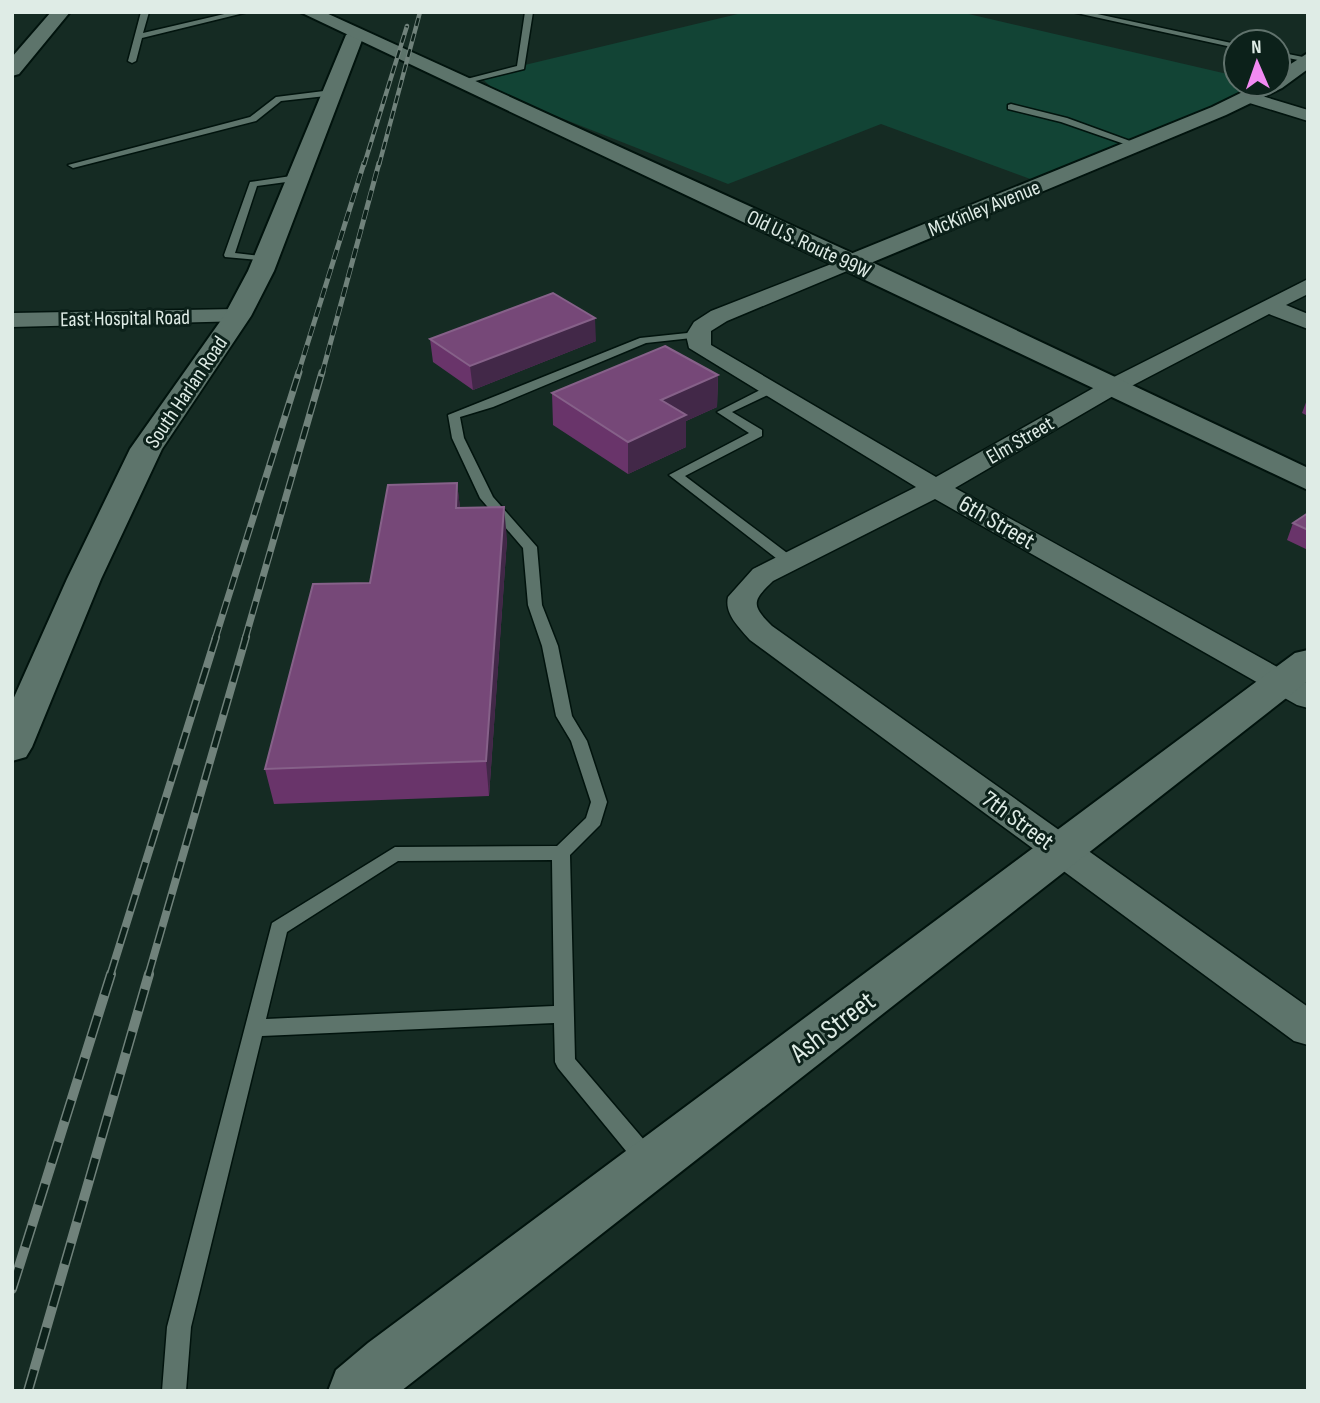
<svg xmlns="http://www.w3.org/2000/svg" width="1320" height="1403" font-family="'Sofia Sans Condensed',sans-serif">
  <rect width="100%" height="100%" fill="#152b23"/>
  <!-- green -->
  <path fill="#124435" d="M746 12H960L1236 76V84H1271L1033 180 881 124 728 184 498 93 479 76Z"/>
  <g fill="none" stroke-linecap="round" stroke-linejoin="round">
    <defs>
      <path id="service" d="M141 12H149L143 33 233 12H248L142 38 136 61 132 63 128 61Z
        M525 12H533L524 69 459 85V81L517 66Z
        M1072 12H1088L1236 44V48Z
        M1278 52 1308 58V62L1278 56Z
        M332 90 336 93 335 95 281 101 256 121 73 168 68 165 250 117 276 97Z
        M1011 104 1067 118 1141 145 1133 147 1061 122 1008 109V105Z
        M298 175 303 178 301 180 257 186 235 253 270 257V261L225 257 224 255 250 182Z
        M697 332 703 335 701 337 646 343 493 407 460 417 464 438 493 497 537 547 542 605 558 646 572 716 587 741 607 802 600 825 570 855 575 1059 656 1154 659 1161 656 1168 648 1171 640 1168 558 1068 555 1062 554 1023 262 1036 191 1327 186 1391H162L167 1327 272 923 395 847 557 846 586 818 591 802 571 741 556 716 542 646 528 605 523 548 480 498 452 438 448 415 640 338ZM552 860 554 1006 266 1019 287 932 398 861Z
        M770 385 776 389 774 392 732 412 762 430V436L685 476 795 559 797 562 790 566 785 565 669 475 749 433 717 412Z"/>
      <path id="minor" d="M1249 92 1308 110V121L1243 101 1241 97 1243 93Z
        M852 256 859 258 862 262 859 266 727 321 711 331V345L936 477 1104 382 1308 279V294L1286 305 1308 314V329L1269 314 1120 392 955 488 1308 684V708L1297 705 935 499 773 581C752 601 751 605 772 626L1308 1007V1045L1294 1041 750 640C740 628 724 614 728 597L753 569 916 487 689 348 686 335 694 322 711 311Z
        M237 309 248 316 245 321 12 327V313Z"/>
      <path id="tertiary" d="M355 29 364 35 274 271 251 316 162 449 101 579 32 747 26 757 12 761V702L67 579 130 449 224 316 248 271 346 35Z
        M1308 53V69L1282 88 1226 115 861 267H843L839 262 843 257 1212 107 1259 84H1278V72Z
        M1308 650V681L401 1391H328L336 1370 368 1343 1295 653Z"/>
      <path id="secondary" d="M51 12H70L19 74 12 76V57Z
        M300 12H324L861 257 1308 468V490Z"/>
    </defs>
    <!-- service casing -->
    <use href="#service" stroke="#01130d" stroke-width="3"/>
    <!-- minor casing -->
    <use href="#minor" stroke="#01130d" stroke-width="3"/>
    <!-- tertiary casing -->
    <use href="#tertiary" stroke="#01130d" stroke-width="4"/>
    <!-- secondary casing -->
    <use href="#secondary" stroke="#01130d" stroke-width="4"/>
    <!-- service -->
    <use href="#service" fill="#5d746b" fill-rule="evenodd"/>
    <!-- minor -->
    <use href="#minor" fill="#5d746b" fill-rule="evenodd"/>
    <!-- tertiary -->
    <use href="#tertiary" fill="#5d746b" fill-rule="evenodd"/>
    <!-- secondary -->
    <use href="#secondary" fill="#5d746b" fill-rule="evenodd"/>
    <defs>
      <path id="rail-far4" d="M364 165 407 26
        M379 165 420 12"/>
      <path id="rail-far3" d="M298 374 364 163
        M322 374 379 163"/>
      <path id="rail-far2" d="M215 639 299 372
        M245 639 322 372"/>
      <path id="rail-far1" d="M110 976 216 637
        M148 976 246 637"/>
      <path id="rail" d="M12 1289 111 974
        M28 1391 149 974"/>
    </defs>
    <!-- rail-far4 casing -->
    <use href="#rail-far4" stroke="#70827b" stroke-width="4.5"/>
    <!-- rail-far3 casing -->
    <use href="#rail-far3" stroke="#70827b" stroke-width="5"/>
    <!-- rail-far2 casing -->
    <use href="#rail-far2" stroke="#70827b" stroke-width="7"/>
    <!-- rail-far1 casing -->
    <use href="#rail-far1" stroke="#70827b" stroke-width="8"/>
    <!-- rail casing -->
    <use href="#rail" stroke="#70827b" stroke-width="10"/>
    <!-- rail-far4 -->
    <use href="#rail-far4" stroke="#0c211a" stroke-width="2.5" stroke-dasharray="8" stroke-linecap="butt"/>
    <!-- rail-far3 -->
    <use href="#rail-far3" stroke="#0c211a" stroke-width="3.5" stroke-dasharray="10" stroke-linecap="butt"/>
    <!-- rail-far2 -->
    <use href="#rail-far2" stroke="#0c211a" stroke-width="4.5" stroke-dasharray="13" stroke-linecap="butt"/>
    <!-- rail-far1 -->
    <use href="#rail-far1" stroke="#0c211a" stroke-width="5" stroke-dasharray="17" stroke-linecap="butt"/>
    <!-- rail -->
    <use href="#rail" stroke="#0c211a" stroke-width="7" stroke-dasharray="22" stroke-linecap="butt"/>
  </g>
  <!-- wall -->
  <path fill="#69346a" d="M430 339 596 341 473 390 433 362Z
    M718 375 717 407 686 421V447L628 474 553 425 552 393Z
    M1308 397V416L1302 413Z
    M457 483 460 508 507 539 489 796 274 804 265 769 370 583Z
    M1308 513V550L1287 540 1293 523Z"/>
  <!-- shaded-wall -->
  <path fill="#422848" d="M595 318 596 341 473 390 470 366Z
    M718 375 717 407 686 421V447L628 474V442L661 400Z
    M457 483 461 516 456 508Z
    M504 507 507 539 489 796 486 761Z"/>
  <!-- building -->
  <path fill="#764878" stroke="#866189" stroke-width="2" d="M553 293 595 318 470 366 430 339Z
    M665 346 718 375 661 400 686 415 628 442 552 393Z
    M457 483 456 508 504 507 486 761 265 769 313 584 370 583 388 485Z
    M1308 513V530L1293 523Z"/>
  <g text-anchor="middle" stroke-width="6" stroke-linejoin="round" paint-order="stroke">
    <!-- far-street labels -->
    <g font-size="21" fill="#dfece6" stroke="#0c211a">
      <text transform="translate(984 208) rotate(-22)" y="7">McKinley Avenue</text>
      <text transform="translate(809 244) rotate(25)" y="7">Old U.S. Route 99W</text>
      <text transform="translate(125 318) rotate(-1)" y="7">East Hospital Road</text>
      <text transform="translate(186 392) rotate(-56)" y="7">South Harlan Road</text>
      <text transform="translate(1020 440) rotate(-30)" y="7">Elm Street</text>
    </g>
    <!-- street labels -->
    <g font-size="24" fill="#dfece6" stroke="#0c211a">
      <text transform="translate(997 522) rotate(30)" y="8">6th Street</text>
      <text transform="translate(1018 820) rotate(36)" y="8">7th Street</text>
    </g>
    <!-- near-street labels -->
    <g font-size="28" fill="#dfece6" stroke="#0c211a">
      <text transform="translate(832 1026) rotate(-37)" y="10">Ash Street</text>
    </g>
  </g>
  <!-- border -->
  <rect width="1320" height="1403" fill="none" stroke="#dfece6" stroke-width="28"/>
  <!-- north arrow -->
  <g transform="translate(1257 63) rotate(358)"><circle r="33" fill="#0c211a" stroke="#60726c" stroke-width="2"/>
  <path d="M0-5L12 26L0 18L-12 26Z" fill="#f28af2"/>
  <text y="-10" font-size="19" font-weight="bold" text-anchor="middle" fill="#dfece6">N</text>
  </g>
</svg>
